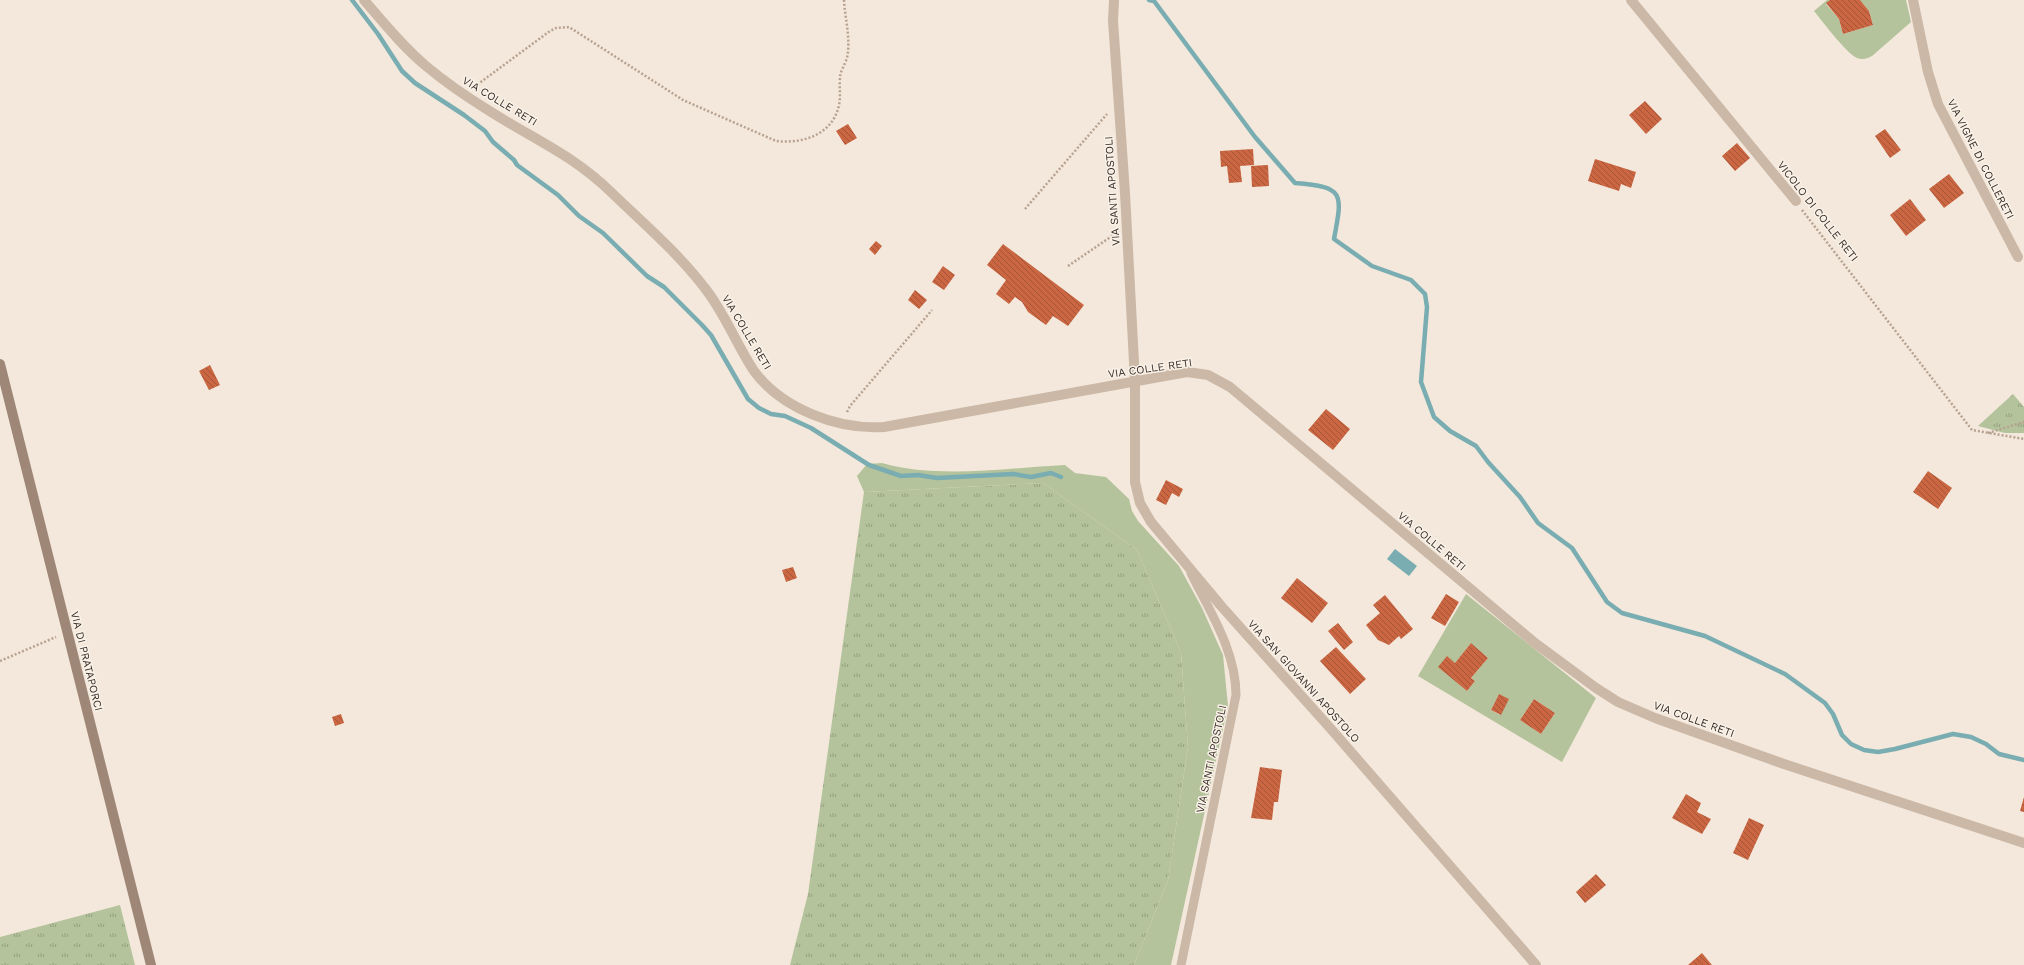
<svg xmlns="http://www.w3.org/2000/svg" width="2024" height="965" font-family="'Work Sans',sans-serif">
  <defs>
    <pattern id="grass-tufts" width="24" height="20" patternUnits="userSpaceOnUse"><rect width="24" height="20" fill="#b4c39b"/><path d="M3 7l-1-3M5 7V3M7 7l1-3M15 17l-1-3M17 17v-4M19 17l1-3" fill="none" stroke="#939f7e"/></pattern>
    <pattern id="building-back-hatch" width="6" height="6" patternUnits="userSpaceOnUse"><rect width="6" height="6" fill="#ca6642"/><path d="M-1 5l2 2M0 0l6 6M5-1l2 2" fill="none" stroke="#a55437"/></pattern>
  </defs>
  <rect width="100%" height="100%" fill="#f3e8db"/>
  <!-- grass -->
  <path fill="url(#grass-tufts)" d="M2013 394 2024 407V433H2005L1978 426Z
    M1043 483 1137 550 1181 653 1188 747 1168 880 1134 965H790L808 894 864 492Z
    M120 905 135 965H0V937Z"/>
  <!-- green -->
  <path fill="#b4c39b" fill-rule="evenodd" d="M1827 0H1830L1826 4 1839 19 1843 34 1873 25 1869 11 1860 0H1906L1911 22 1872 56C1867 59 1862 60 1857 58 1846 53 1823 22 1814 11Z
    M882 463C937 479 1007 468 1065 465L1075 473 1106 477 1129 499 1132 511 1138 521 1179 566 1202 608 1223 655 1228 706 1171 965H1134L1168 880 1188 747 1181 653 1137 550 1043 483 864 492 857 476 867 464Z
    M1466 594 1596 698 1562 762 1418 676ZM1471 643 1488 658 1471 678 1475 681 1467 691 1439 667 1447 657 1455 663ZM1499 694 1500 715 1491 710ZM1534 699 1555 713 1541 734 1520 720Z"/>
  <!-- water -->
  <path fill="#79adb1" d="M1395 549 1417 566 1409 576 1387 559Z"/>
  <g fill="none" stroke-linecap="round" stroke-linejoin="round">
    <!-- stream -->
    <path stroke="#79adb1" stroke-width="4.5" d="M352 0 378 34 402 71 415 83 464 115 485 131 493 142 514 160 517 165 558 195 579 216 603 233 647 276 664 287 702 325 711 335 748 399 759 408 771 414 785 416 811 428 869 465 901 476 918 475 937 478 1013 474 1031 477 1051 473 1061 477
      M1149 0 1154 1 1255 137 1295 183C1344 187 1343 192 1334 239L1372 266 1411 280 1425 294 1427 307 1421 382 1434 417 1450 431 1476 446 1488 462 1520 497 1538 523 1572 548 1607 602 1622 613 1705 636 1785 674 1825 703 1833 714 1842 735 1851 744 1864 750 1878 752 1895 749 1953 734 1971 737 1986 744 1999 754 2024 760"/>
  </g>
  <!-- building -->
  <path fill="url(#building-back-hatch)" d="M1830 0H1860L1869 11 1873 25 1843 34 1839 19 1826 3Z
    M1645 101 1662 119 1646 134 1629 115Z
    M848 124 857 138 845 145 836 131Z
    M1885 129 1901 150 1890 158 1875 136Z
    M1737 143 1750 158 1735 171 1722 156Z
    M1253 149 1254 165 1240 166 1242 182 1229 183 1227 166 1221 167 1220 151Z
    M1595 159 1636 172 1631 188 1621 184 1619 191 1588 181Z
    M1268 165 1269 186 1252 187 1251 166Z
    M1949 174 1964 193 1944 208 1929 189Z
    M1910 199 1926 220 1906 236 1890 215Z
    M876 241 882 246 875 255 869 249Z
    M1003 244 1084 305 1068 326 1053 316 1046 325 1028 312 1022 302 1015 297 1009 304 996 294 1006 280 987 265Z
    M943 266 955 275 944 290 932 282Z
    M915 290 927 300 919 309 908 300Z
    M210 365 220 385 209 390 199 371Z
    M1326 409 1350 429 1333 450 1308 430Z
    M1928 471 1952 488 1938 509 1913 492Z
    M1166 480 1183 489 1179 497 1172 493 1166 505 1156 500Z
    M793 567 797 578 786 582 782 570Z
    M1297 578 1328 603 1312 623 1281 598Z
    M1446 594 1459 602 1445 626 1431 618Z
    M1385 595 1413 629 1401 639 1399 636 1389 645 1378 640 1366 625 1380 613 1373 605Z
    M1338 623 1353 642 1344 650 1328 631Z
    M1471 643 1488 658 1471 678 1475 681 1467 691 1438 667 1447 656 1455 663Z
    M1336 647 1366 679 1350 694 1320 661Z
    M1499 694 1509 699 1501 715 1491 710Z
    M1534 699 1555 713 1541 734 1520 720Z
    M341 714 344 723 335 726 332 717Z
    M1260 767 1282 770 1278 802H1274L1272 820 1251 818Z
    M1686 794 1701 803 1697 812 1711 819 1702 834 1672 818Z
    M2024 797V812L2020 811Z
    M1749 818 1764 825 1748 860 1733 853Z
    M1596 874 1606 885 1585 903 1576 892Z
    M1702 953 1712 965H1688Z"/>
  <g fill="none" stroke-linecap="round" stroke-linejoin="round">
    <!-- path -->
    <path stroke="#b7a291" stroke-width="2.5" stroke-dasharray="2 2" stroke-linecap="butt" d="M474 87 550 31 556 28 569 27 683 100 776 141C802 144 833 135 839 105 841 97 839 87 840 78 840 71 845 65 847 58 851 39 845 19 844 0
      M1025 209 1107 114
      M1802 210 1972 430 2024 439
      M1068 266 1115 234
      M847 412 850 406 932 310
      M1988 433 2024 422
      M0 661 56 637"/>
    <!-- lane -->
    <path stroke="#cbb8a7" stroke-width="9" d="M1181 965 1236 695C1236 651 1210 612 1191 573"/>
    <!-- street -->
    <path stroke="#cbb8a7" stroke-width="10" d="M364 0C383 22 403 47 426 66 445 82 467 97 488 110 533 139 572 154 612 193 643 223 678 253 704 287 725 313 736 344 754 371 782 409 838 430 884 427L1187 372 1208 375 1230 387 1535 643 1596 688 1618 702 1655 718 1784 764 2024 843
      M1114 0 1113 21 1125 193 1135 381V482L1140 503 1151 522 1222 607 1331 729 1536 965
      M1631 0 1796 201
      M1913 0 1928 72 1938 104 2018 257"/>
    <!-- secondary -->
    <path stroke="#9f8778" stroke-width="10" d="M0 364 151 965"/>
  </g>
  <g text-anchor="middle" stroke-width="3" stroke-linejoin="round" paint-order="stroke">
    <!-- street labels -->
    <g font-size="11" fill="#372d28" stroke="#faf2e8">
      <text transform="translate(500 101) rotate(31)" y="4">VIA COLLE RETI</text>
      <text transform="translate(1981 159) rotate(63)" y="4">VIA VIGNE DI COLLERETI</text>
      <text transform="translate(1112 191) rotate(-94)" y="4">VIA SANTI APOSTOLI</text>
      <text transform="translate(1818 211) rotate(52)" y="4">VICOLO DI COLLE RETI</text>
      <text transform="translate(747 332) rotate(59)" y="4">VIA COLLE RETI</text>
      <text transform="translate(1150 368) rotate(-8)" y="4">VIA COLLE RETI</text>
      <text transform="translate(1432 541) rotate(40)" y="4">VIA COLLE RETI</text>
      <text transform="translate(87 661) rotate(76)" y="4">VIA DI PRATAPORCI</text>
      <text transform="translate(1304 681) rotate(48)" y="4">VIA SAN GIOVANNI APOSTOLO</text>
      <text transform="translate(1694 719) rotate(20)" y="4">VIA COLLE RETI</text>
      <text transform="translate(1211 759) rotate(-78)" y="4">VIA SANTI APOSTOLI</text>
    </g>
  </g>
</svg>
